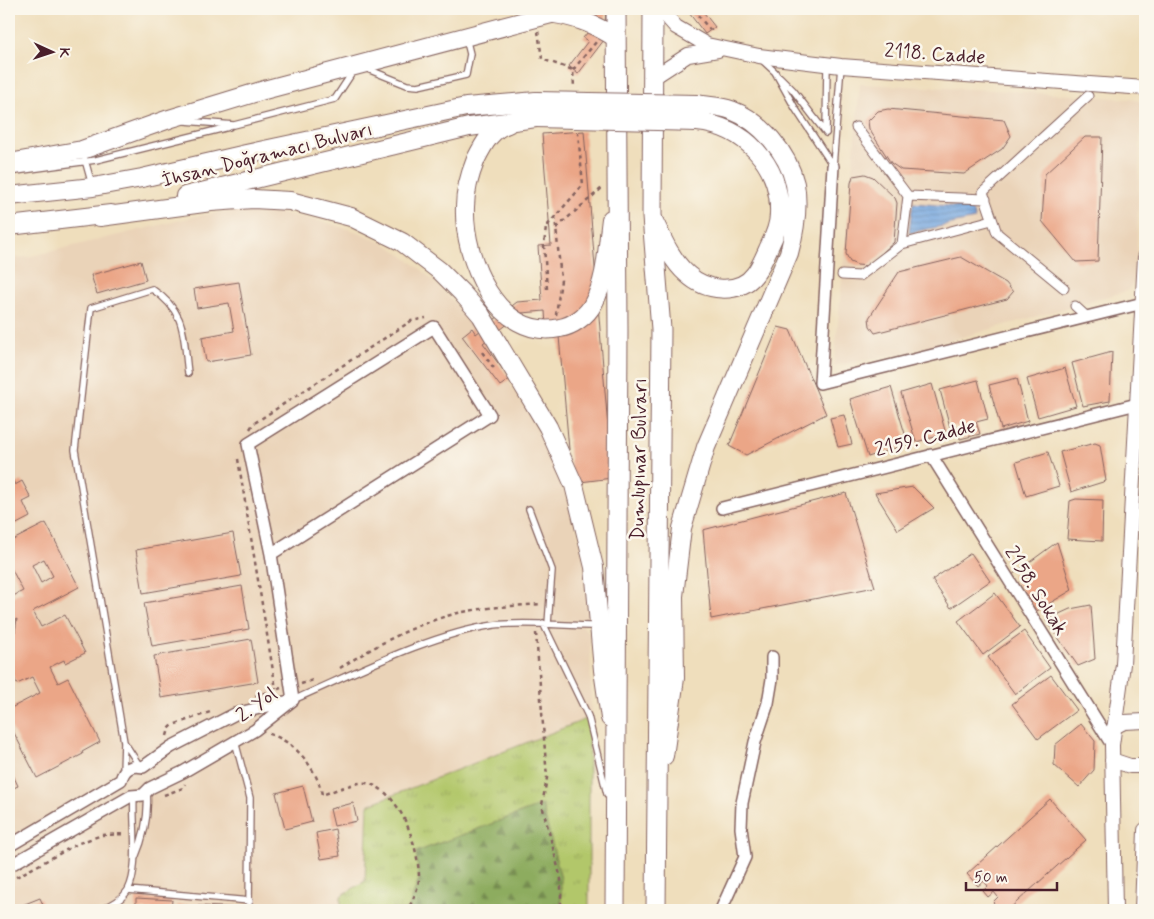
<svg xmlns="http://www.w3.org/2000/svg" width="1154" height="919" font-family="Mynerve,sans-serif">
  <defs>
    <pattern id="grass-tufts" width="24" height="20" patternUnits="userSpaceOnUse" patternTransform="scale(1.25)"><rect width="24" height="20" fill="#b2c76b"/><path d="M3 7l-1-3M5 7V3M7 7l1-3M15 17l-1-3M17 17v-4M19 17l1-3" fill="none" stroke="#9baa5d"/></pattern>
    <pattern id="forest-firs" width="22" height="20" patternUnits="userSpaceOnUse" patternTransform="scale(1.25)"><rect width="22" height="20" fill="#8dac5f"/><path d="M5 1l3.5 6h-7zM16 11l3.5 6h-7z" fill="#758b4f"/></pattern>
    <pattern id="water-rules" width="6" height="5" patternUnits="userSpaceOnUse" patternTransform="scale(1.25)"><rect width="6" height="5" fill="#75a6df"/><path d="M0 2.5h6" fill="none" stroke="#6287b5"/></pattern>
  </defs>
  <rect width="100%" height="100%" fill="#fbf7ec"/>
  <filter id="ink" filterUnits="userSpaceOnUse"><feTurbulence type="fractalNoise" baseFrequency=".02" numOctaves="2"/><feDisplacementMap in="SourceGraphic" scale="10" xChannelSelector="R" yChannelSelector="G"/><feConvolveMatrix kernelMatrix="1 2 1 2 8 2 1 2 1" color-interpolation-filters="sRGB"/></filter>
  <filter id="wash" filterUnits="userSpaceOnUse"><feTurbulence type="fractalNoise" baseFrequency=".0096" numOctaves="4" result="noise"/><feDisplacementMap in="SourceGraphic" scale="20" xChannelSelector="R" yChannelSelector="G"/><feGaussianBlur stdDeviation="1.12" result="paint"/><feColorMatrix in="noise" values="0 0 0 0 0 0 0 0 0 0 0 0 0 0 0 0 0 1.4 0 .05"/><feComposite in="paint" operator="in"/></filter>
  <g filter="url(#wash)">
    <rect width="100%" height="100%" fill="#efdebc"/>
    <!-- built -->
    <path fill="#ead3b8" d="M860 84 993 90 1131 99 1139 101 1141 105 1136 279 1127 291 909 352 834 366Z
      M253 207 327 223 358 232 389 246 422 270 453 301 488 346 545 443 568 499 583 553 589 616 583 626 590 635 591 711 588 716 589 910H9V258L28 257 197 216Z"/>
    <!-- grass -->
    <path fill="url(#grass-tufts)" stroke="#7e734b" d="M589 718V910H341V896L365 881 368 805Z"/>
    <!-- forest -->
    <path fill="url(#forest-firs)" stroke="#6c6645" d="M542 805 561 879V910H408L419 879 416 852Z"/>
    <!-- water -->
    <path fill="url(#water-rules)" stroke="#606285" d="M913 203 971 208 975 219 909 233Z"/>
    <g id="blocks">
      <!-- building -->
      <path fill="#eba687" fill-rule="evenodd" d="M594 9H606L604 40 578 74 569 66 588 41 583 38 593 26Z
        M686 9H701L715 27 705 34Z
        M810 9H859V13L810 11Z
        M888 109 1004 120 1011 136 1002 149 964 174 901 170 891 163 869 129 868 121 878 111Z
        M584 131 612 478 572 483 558 325 546 326 545 311 522 313 483 343 510 379 500 386 462 336 472 328 476 334 517 302 542 300 538 246 551 245 542 134Z
        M1085 137H1102L1098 261 1076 262 1042 221 1045 174Z
        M865 174 873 177 895 198 897 203 894 242 868 266 857 265 850 262 846 254 851 183 853 176Z
        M961 257 1006 283 1013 292 1007 299 875 333 870 326 869 318 899 272Z
        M141 261 146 280 97 294 91 275Z
        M239 282 251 355 206 362 202 337 234 331 229 303 197 308 194 289Z
        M778 327 790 330 826 414 746 455 729 446Z
        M1112 352 1110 401 1083 406 1072 363Z
        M1065 368 1076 406 1038 417 1027 379Z
        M1017 378 1028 421 1001 429 989 385Z
        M978 380 988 419 976 422 980 434 960 439 957 426 950 427 940 390Z
        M932 384 946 434 916 442 901 393Z
        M891 387 908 444 868 457 850 399Z
        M844 415 852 444 838 447 830 418Z
        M1095 443 1100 445 1106 481 1071 492 1060 452Z
        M1048 452 1059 486 1026 496 1016 462Z
        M9 473 15 485 22 481 31 498 23 502 30 517 9 528Z
        M913 487 934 508 898 530 875 493Z
        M846 493 875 587 711 619 703 530Z
        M1076 499 1103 500 1102 541 1067 539 1070 501Z
        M46 523 79 587 33 611 41 627 65 615 85 653 65 663 64 660 50 667 58 683 68 678 100 742 82 752 83 754 37 778 9 723V709L40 693 32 677 17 684 9 667V644L13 642 9 635 15 632 17 619 9 623V598L23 591 9 564V542ZM44 559 53 576 41 583 32 565Z
        M233 533 241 576 143 593 136 550Z
        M1057 542 1072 590 1035 612 1012 575Z
        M971 553 990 581 951 608 932 580Z
        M242 586 249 629 152 646 144 603Z
        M995 593 1020 627 983 655 958 621Z
        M1091 605 1095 659 1078 666 1046 620 1070 609Z
        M1024 631 1050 668 1015 694 988 657Z
        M251 639 258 682 161 698 154 656Z
        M1051 675 1077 710 1038 739 1012 704Z
        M1081 724 1095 741 1094 770 1079 787 1054 765 1055 745Z
        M9 766 18 786 9 790Z
        M303 786 312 822 285 829 276 793Z
        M1050 799 1086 840 1008 910H1000L993 902 998 897 994 892 988 897 983 891 988 886 984 881 978 886 967 874Z
        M353 803 357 821 334 826 330 809Z
        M335 829 340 856 321 859 316 833Z
        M40 898 45 909 10 910Z
        M136 898 172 900 171 910H136Z
        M178 905 244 908V910H177Z"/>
    </g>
  </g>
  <g filter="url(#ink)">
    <use href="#blocks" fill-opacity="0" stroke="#84625e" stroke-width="1"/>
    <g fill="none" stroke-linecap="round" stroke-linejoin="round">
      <defs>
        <path id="service" d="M762 60 775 72 795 108 833 166
          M365 68 407 85 418 86 466 75 470 54 466 38
          M780 77 793 90 826 133
          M185 121 234 125 335 99 354 70
          M826 133 827 65
          M85 160 92 185
          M833 166 841 66
          M9 172 96 160 229 127
          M529 509 552 570 548 624
          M543 623 588 716 607 794
          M293 700C353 674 430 634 494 625 528 621 562 626 597 626
          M235 741 250 798 249 910
          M124 742 139 765
          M123 772 124 742 75 450 91 308 152 289C187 312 183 335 188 373
          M135 858C144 837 149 815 147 792
          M128 890 250 901
          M100 910C110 906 122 900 128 890 140 867 132 823 134 796"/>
        <path id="pedestrian" d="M856 127 908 196 986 199
          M902 244 908 196
          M842 275 860 276 902 244 992 220
          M1064 288 997 233 983 192 1088 96
          M1075 306 1087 317"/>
        <path id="minor" d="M833 166 820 383 1143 303
          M931 455 1112 745
          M722 508 1137 404
          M271 554 490 415 434 327 248 444 271 554 293 700
          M9 846 121 780C124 769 131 764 143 767L171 747 235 714 289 701
          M9 866 131 796 143 795 150 788 183 772 255 730 293 700
          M721 910 745 857 741 828 742 803 755 742 768 703 772 679V657"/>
        <path id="tertiary" d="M660 9 676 27 707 45 759 56 841 66 1145 88
          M651 79 688 55 718 50
          M1114 727 1124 722 1145 721
          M1112 760 1130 766H1145
          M1115 910 1112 745 1123 664 1145 257
          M1142 910 1145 830"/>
        <path id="primary" d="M555 14C579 18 596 25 616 38
          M508 124C492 128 483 145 476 159 470 174 465 191 465 207 463 258 497 341 560 328 572 326 587 316 593 304 607 279 607 248 611 219
          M9 163 82 150 169 119 264 90 570 9
          M9 196 93 187 142 178 246 154 466 107 536 101
          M185 196 469 127 536 118
          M100 217 211 202 253 199 290 201 351 217 402 242 440 271 462 293 481 315 548 427 574 485 594 567 603 670 610 718
          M653 219C662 238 671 260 687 274 705 291 739 296 755 274 761 266 765 256 769 247 774 237 779 225 779 214 781 165 744 126 697 122
          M9 226 111 214
          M664 756 675 678 674 596 682 528 706 447 789 253C795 231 799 207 795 184 788 153 761 121 731 110 721 106 708 106 697 104"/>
        <path id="trunk" d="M653 9 652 217 661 329 656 910
          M615 910 618 330 616 9"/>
      </defs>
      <!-- service casing -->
      <use href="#service" stroke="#84625e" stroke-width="8"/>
      <!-- pedestrian casing -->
      <use href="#pedestrian" stroke="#84625e" stroke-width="11"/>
      <!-- minor casing -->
      <use href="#minor" stroke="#84625e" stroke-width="14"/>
      <!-- tertiary casing -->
      <use href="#tertiary" stroke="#84625e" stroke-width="16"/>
      <!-- primary casing -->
      <use href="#primary" stroke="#84625e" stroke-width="20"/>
      <!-- trunk casing -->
      <use href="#trunk" stroke="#84625e" stroke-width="21"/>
      <!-- path -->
      <path stroke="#84625e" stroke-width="2.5" stroke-dasharray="4 4" stroke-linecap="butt" d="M693 9 710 30
        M538 31 542 59 573 70 574 88
        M573 70 596 42
        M555 216 561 280 556 315
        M556 228 602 188
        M547 289 544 246 546 227 583 185 578 133
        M482 352 496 371
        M250 429 253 424 411 321 426 318
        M238 459 276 689
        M536 633 547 778 542 805 561 879V910
        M340 668C376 645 417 623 458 613 485 607 514 606 542 604
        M301 684 313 680
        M255 696 281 688
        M269 734C295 741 318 770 322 795 331 792 357 781 366 783 400 789 419 847 419 878 419 888 412 901 408 910
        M167 736 169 729 173 725 213 711
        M164 795 183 788 185 784
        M9 881 79 843 102 835 126 834"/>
      <!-- service -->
      <use href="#service" stroke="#fff" stroke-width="5.5"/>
      <!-- pedestrian -->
      <use href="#pedestrian" stroke="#fff" stroke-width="9"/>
      <!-- minor -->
      <use href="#minor" stroke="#fff" stroke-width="11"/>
      <!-- tertiary -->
      <use href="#tertiary" stroke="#fff" stroke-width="14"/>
      <!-- primary -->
      <use href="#primary" stroke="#fff" stroke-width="18"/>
      <!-- trunk -->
      <use href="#trunk" stroke="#fff" stroke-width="19"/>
      <defs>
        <path id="primary-bridge" d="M536 101 697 104
          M536 118 697 122"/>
      </defs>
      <!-- primary-bridge casing -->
      <use href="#primary-bridge" stroke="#84625e" stroke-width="20" stroke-linecap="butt"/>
      <!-- primary-bridge -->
      <use href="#primary-bridge" stroke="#fff" stroke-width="18"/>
    </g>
  </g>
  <g text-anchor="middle" stroke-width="5" stroke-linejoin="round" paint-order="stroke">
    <!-- street labels -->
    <g font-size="20" fill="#4a1f2b" stroke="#fbf7ec">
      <text transform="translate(935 53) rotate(4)" y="7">2118. Cadde</text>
      <text transform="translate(267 154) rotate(-14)" y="7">İhsan Doğramacı Bulvarı</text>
      <text transform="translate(925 437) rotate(-14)" y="7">2159. Cadde</text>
      <text transform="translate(638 459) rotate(-89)" y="7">Dumlupınar Bulvarı</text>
      <text transform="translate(1037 590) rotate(58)" y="7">2158. Sokak</text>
      <text transform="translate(256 704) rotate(-36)" y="7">2. Yol</text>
    </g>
  </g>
  <!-- margin -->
  <rect width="1154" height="919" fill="none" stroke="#fbf7ec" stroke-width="30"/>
  <!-- north arrow -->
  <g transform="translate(52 52) rotate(93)" stroke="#fbf7ec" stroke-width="4" paint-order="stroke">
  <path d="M0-4L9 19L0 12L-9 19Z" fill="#4a1f2b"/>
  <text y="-8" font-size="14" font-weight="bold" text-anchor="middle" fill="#4a1f2b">K</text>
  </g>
  <!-- scale -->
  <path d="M966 882v8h91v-8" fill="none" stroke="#4a1f2b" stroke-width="2.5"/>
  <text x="974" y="882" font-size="15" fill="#4a1f2b" stroke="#fbf7ec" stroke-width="4" paint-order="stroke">50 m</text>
</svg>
